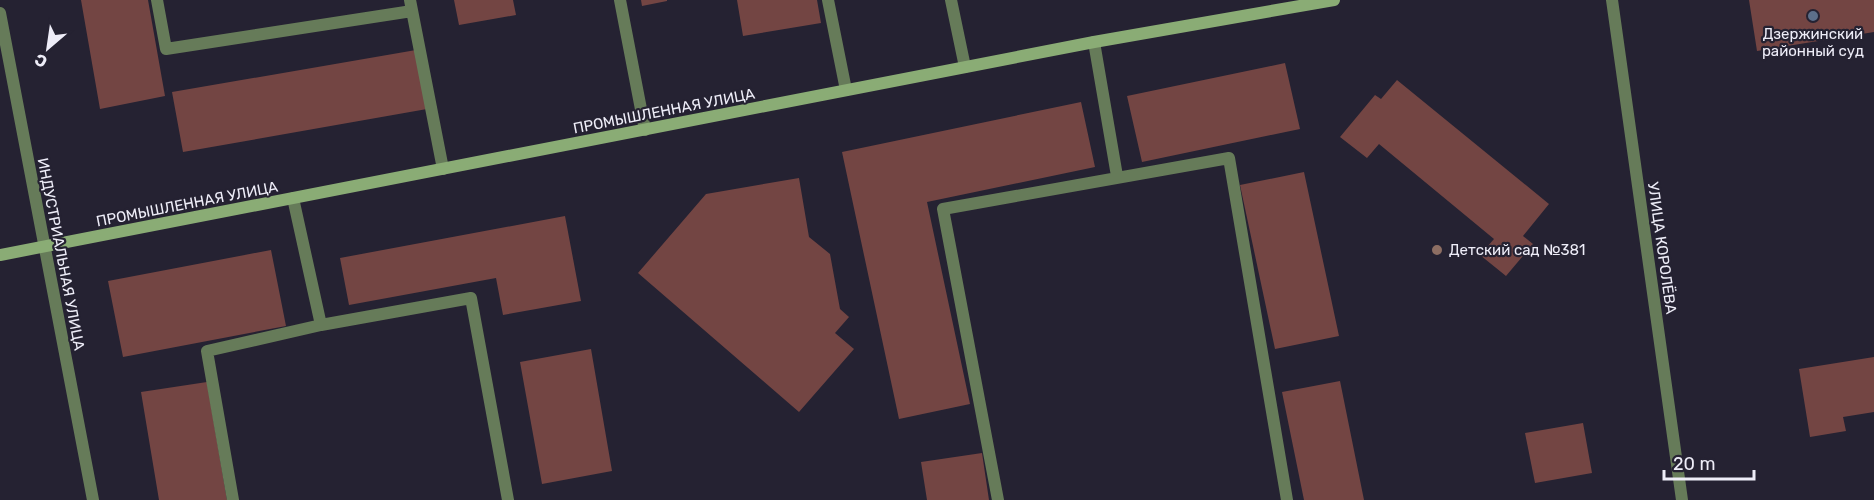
<svg xmlns="http://www.w3.org/2000/svg" width="1874" height="500" font-family="Rubik,sans-serif">
  <rect width="100%" height="100%" fill="#252232"/>
  <!-- building -->
  <path fill="#734543" d="M81 0H148L165 96 100 109Z
    M454 0H513L516 15 459 25Z
    M641 0H667V1L642 6Z
    M737 0H817L821 23 743 36Z
    M1749 0H1874V32L1757 51Z
    M416 50 427 109 183 152 172 92Z
    M1285 63 1300 129 1142 162 1127 96Z
    M1397 80 1549 204 1523 236 1533 244 1506 276 1480 255 1494 239 1379 144 1367 158 1340 137 1375 95 1381 99Z
    M1081 102 1095 167 927 202 970 404 899 419 842 152Z
    M1304 172 1339 336 1275 349 1240 185Z
    M799 178 809 237 830 254 840 309 849 317 835 333 854 349 799 412 638 273 706 194Z
    M565 216 581 301 503 315 496 278 349 305 340 258Z
    M271 250 286 326 123 357 108 281Z
    M591 349 612 471 542 484 520 362Z
    M1874 357V412L1843 417 1846 431 1810 437 1799 369Z
    M1340 381 1364 500H1304L1282 392Z
    M207 382 227 500H159L141 392Z
    M1583 423 1592 473 1535 483 1525 433Z
    M982 453 989 500H927L921 462Z"/>
  <g fill="none" stroke-linecap="round" stroke-linejoin="round">
    <!-- lane -->
    <path stroke="#667b59" stroke-width="12" d="M157 0 166 49 412 11
      M410 0 443 169
      M620 0 645 130
      M828 0 846 90
      M951 0 965 67
      M1094 42 1117 176
      M293 198 321 325
      M233 500 207 351 321 325 471 298 508 500
      M998 500 943 209 1229 158 1287 500"/>
    <!-- street -->
    <path stroke="#667b59" stroke-width="12" d="M1612 0 1682 500
      M0 13 93 500"/>
    <!-- secondary -->
    <path stroke="#8aac75" stroke-width="12" d="M0 255 1094 42 1334 0"/>
  </g>
  <!-- markers -->
  <circle fill="#5c6f8a" stroke="#252232" stroke-width="2" cx="1813" cy="16" r="6"/>
  <circle fill="#8d6e63" stroke="#252232" stroke-width="2" cx="1437" cy="250" r="6"/>
  <g text-anchor="middle" stroke-width="4.5" stroke-linejoin="round" paint-order="stroke">
    <!-- poi labels -->
    <g font-size="15" fill="#eeedf8" stroke="#252232">
      <text x="1813" y="39">Дзержинский<tspan x="1813" dy="17">районный суд</tspan></text>
      <text x="1449" y="255" text-anchor="start">Детский сад №381</text>
    </g>
    <!-- street labels -->
    <g font-size="15" fill="#eeedf8" stroke="#252232">
      <text transform="translate(664 111) rotate(-11)" y="5">ПРОМЫШЛЕННАЯ УЛИЦА</text>
      <text transform="translate(187 204) rotate(-11)" y="5">ПРОМЫШЛЕННАЯ УЛИЦА</text>
      <text transform="translate(1662 248) rotate(82)" y="5">УЛИЦА КОРОЛЁВА</text>
      <text transform="translate(61 254) rotate(79)" y="5">ИНДУСТРИАЛЬНАЯ УЛИЦА</text>
    </g>
  </g>
  <!-- north arrow -->
  <g transform="translate(48 48) rotate(209)" stroke="#252232" stroke-width="4.5" paint-order="stroke">
  <path d="M0-4.5L10 22L0 15L-10 22Z" fill="#eeedf8"/>
  <text y="-9" font-size="16" font-weight="bold" text-anchor="middle" fill="#eeedf8">С</text>
  </g>
  <!-- scale -->
  <path d="M1664 470v9h90v-9" fill="none" stroke="#eeedf8" stroke-width="3"/>
  <text x="1673" y="470" font-size="18" fill="#eeedf8" stroke="#252232" stroke-width="4.5" paint-order="stroke">20 m</text>
</svg>
